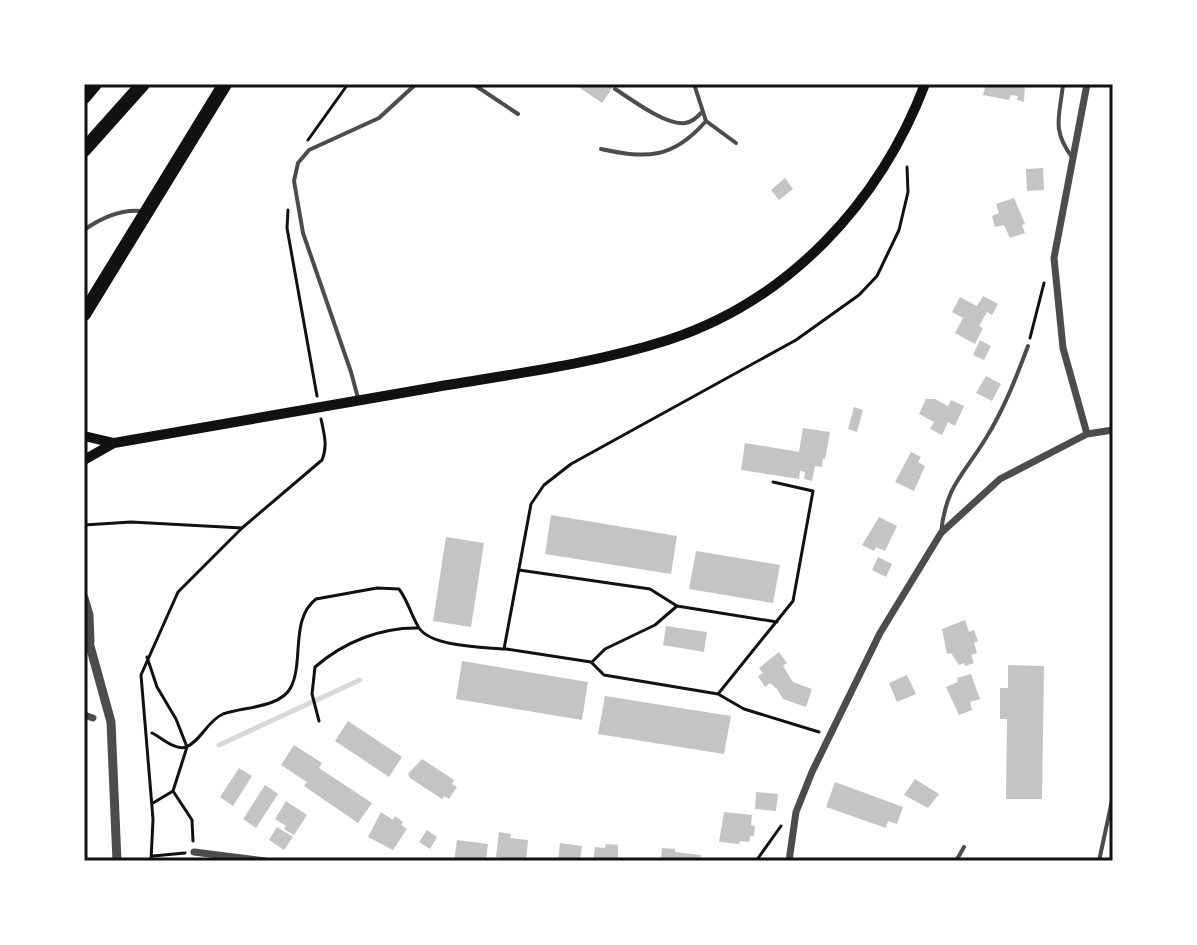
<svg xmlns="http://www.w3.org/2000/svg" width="1197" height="945" font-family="'Roboto Condensed',sans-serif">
  <rect width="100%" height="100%" fill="#fff"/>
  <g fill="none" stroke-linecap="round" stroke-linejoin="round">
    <!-- stream -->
    <path stroke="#d9d9d9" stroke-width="5" d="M219 745 360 680"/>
  </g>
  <!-- building -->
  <path fill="#c4c4c4" d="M574 84H615L602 103Z
    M986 84H1025L1024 102 1017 100 1018 96 1011 95 1009 100 983 95Z
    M1043 168 1044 190 1027 191 1026 169Z
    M785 178 793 189 779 200 771 190Z
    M1014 198 1025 224 1022 225 1025 233 1010 238 1004 225 995 227 992 216 999 213 996 204Z
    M983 296 998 304 992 315 987 312 979 326 983 328 975 344 955 333 963 318 952 312 960 297 977 306Z
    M980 340 991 346 984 360 973 355Z
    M986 376 1001 384 992 401 976 393Z
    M926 399H935L948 406 951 400 964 406 955 426 948 422 942 435 930 429 934 422 919 414Z
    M854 407 863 410 857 432 848 429Z
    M803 428 830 432 825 459 823 458 822 467 815 466 812 481 804 479 805 472 800 471 799 479 741 470 745 443 799 452Z
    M911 452 921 457 918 462 925 466 914 491 895 482Z
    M551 515 677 536 671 574 545 554Z
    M879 517 897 526 885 551 876 547 874 551 862 545Z
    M446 537 484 543 471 627 433 621Z
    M696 551 780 565 773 603 689 589Z
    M878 557 892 564 886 577 872 570Z
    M965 620 969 632 974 630 978 641 974 643 977 653 971 655 974 663 965 666 964 663 959 665 951 653 947 654 942 629Z
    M666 626 707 632 704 652 663 645Z
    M779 652 787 663 783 666 793 682 812 689 806 707 783 699 777 689 770 683 765 687 758 676 763 673 759 668Z
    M462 661 588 682 582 720 456 699Z
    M1008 665 1044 666 1042 799H1006L1007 719H1000V688H1008Z
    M971 674 980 699 970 702 972 710 959 715 946 687 958 682 957 678Z
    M907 675 916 694 897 702 889 683Z
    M605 696 731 716 724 754 598 734Z
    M348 721 402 757 389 777 335 741Z
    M294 745 322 763 319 768 372 803 358 823 304 786 307 782 281 765Z
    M422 759 454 780 452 784 457 787 449 799 444 796 442 799 410 778 408 774Z
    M239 768 252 776 233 806 220 797Z
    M915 779 939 794 928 808 904 795Z
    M835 782 903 807 897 824 888 821 886 828 826 807Z
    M265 785 278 794 256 828 243 819Z
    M756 792 778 794 776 811 755 809Z
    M286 801 307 815 294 835 284 829 286 826 275 819Z
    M381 812 393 820 395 816 403 822 401 825 407 829 393 850 368 837Z
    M724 812 752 815 751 825 755 826 754 836H750L749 842 740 841 739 844 719 842Z
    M277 827 293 837 284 850 269 840Z
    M427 830 437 837 430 849 419 842Z
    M499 832 511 834 510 838 528 840 526 861 496 857Z
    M457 840 488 844 486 861H454Z
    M560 843 582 846 580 861H558Z
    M606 844 618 845V861H593L595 847 605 848Z
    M662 848 675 849V852L701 855 700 861H661Z"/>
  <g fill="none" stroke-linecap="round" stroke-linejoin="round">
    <!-- path -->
    <path stroke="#111" stroke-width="3" d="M308 140 348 84
      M288 210 287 228 317 396
      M1030 338 1044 283
      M84 525 131 522 242 528
      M519 570 650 589 677 606
      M506 649 591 662 604 675 718 694 744 709 819 732
      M147 657 157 687 176 719 187 747 173 791 153 803
      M592 662 605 649 655 625 677 606 777 622
      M718 694 793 601 813 491 773 482
      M319 721 312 694 315 667C344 642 381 627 419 628
      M152 733C161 737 175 751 186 747 201 741 207 721 223 714 242 707 281 708 291 687 304 661 290 619 316 599L377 588 399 589C408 601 411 615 419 628 432 647 483 647 504 649L531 504 544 485 571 464 796 340 859 295 877 276 899 230 908 192 907 167
      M173 791 192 820 193 841
      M153 856 185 853
      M151 861 153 819 141 675 178 592 242 528 322 460C328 446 324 433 321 419
      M756 861 781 826"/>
    <!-- service -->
    <path stroke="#4c4c4c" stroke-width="4" d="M473 84 518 114
      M694 84 706 121 736 143
      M1063 84C1060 116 1051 129 1072 157
      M615 89C631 99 666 126 685 123 692 122 696 118 701 113
      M601 149C647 159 673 159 706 121
      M84 230C101 218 120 209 141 211
      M358 398 351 372 303 233 294 181 298 163 309 150 379 118 416 84
      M941 533C946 485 963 476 986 438 1004 409 1016 378 1028 346
      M956 861 964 847
      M1099 861 1113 796"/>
    <!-- minor -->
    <path stroke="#4c4c4c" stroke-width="7" d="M1087 84 1054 258 1063 348 1087 434
      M84 715 93 718
      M194 852 265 861
      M789 861 796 812 812 772 880 633 941 533 1000 479 1087 434 1113 430"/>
    <!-- tertiary -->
    <path stroke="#4c4c4c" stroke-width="9" d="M84 598 89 615 90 642
      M84 635 90 646 111 722 117 861"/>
    <!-- secondary -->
    <path stroke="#111" stroke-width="10" d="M84 436 114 443
      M84 460 114 443C222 425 329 406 436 387 513 374 593 364 668 340 790 300 880 202 925 84"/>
    <!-- motorway -->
    <path stroke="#111" stroke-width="14" d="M84 97 95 84
      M84 150 143 84
      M84 314 225 84"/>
  </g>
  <!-- border -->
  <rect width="1197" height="945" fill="none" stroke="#ffffff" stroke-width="172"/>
  <rect x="86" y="86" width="1025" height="773" fill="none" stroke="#111" stroke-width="3"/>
</svg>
